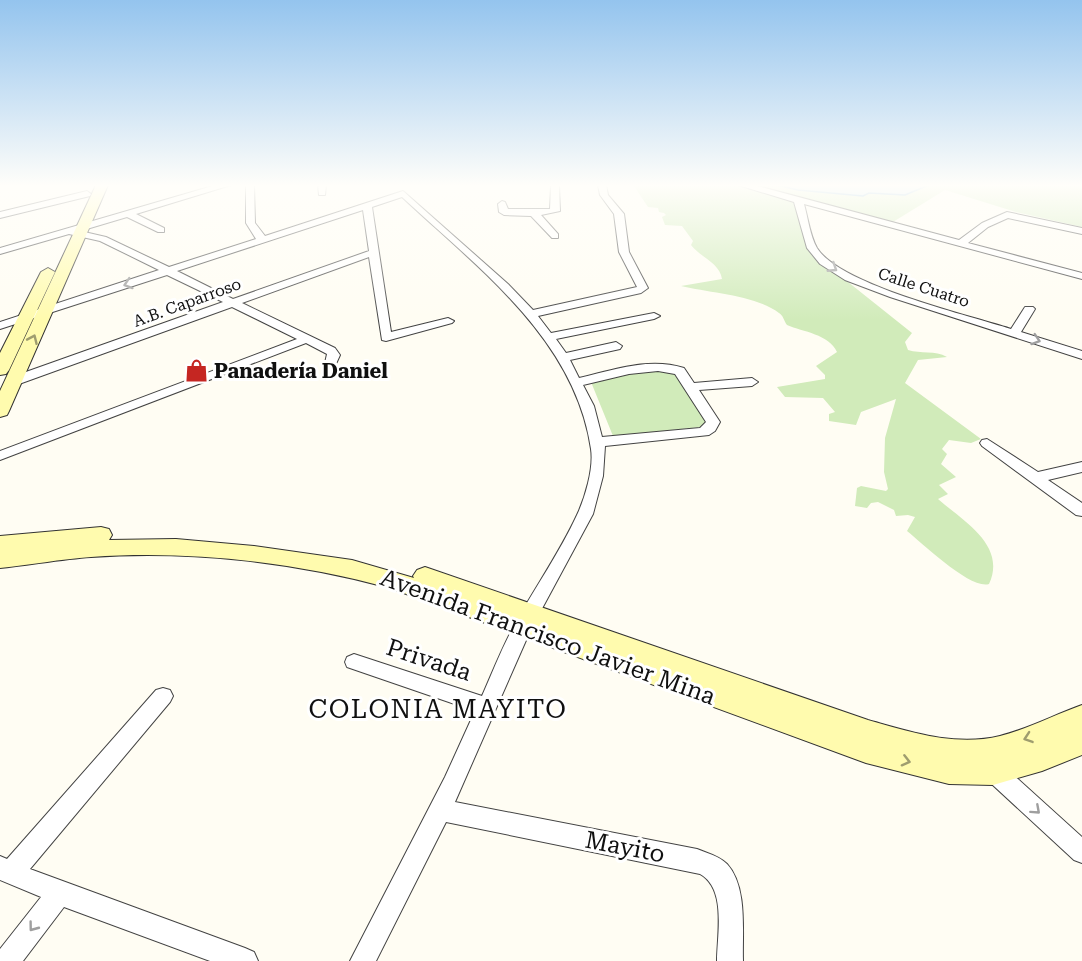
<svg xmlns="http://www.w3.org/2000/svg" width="1082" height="961" font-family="'Roboto Serif',serif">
  <rect width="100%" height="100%" fill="#fffdf3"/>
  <!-- green -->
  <path fill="#d1ebba" d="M736 185 796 201 803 232 838 274 912 333 905 342 908 350C921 354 935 350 947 357L918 360 905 383 981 439 971 443 949 440 942 449 947 454 941 464 956 477 939 485 948 494 938 499C963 521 1007 545 989 584 971 590 923 544 907 531L915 517 908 515 896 516 894 510 878 502 871 503 867 508 855 506 857 488 861 486 886 491 888 489 884 472 885 438 896 399 861 412 856 425 829 421V414L835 412 823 398 785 397 777 387 825 379V375L816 366 837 352C829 334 803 332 787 325 784 321 783 315 779 313 755 295 710 293 681 286L722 279C720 263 700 257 691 245L693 241 682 226 665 225 662 217 666 215 664 213 659 212 658 208 648 207 634 186Z
    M742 185H1082V227L1016 212 945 190 888 225Z
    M658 368H671L708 422 701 427 613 436 591 382Z"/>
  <!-- water -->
  <path fill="#b6dbf8" stroke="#3a8bd2" stroke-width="1.5" d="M777 185H929L905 195 869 193 863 196 798 190Z"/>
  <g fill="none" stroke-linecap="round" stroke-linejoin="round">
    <defs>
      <path id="street" d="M216 185H231L136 214 164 228V232H158L127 217 80 231 106 237 169 267 256 239 246 223V185H254L255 223 265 236 403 191 508 284 533 310 637 287 619 252 614 214 600 195 598 185H606L608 195 624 214 629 252 648 288 641 293 538 316 551 333 654 313 660 316 654 319 556 339 566 353 616 342 622 346 620 349 570 360 579 378C614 370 649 357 684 368L694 383 752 378 758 382 752 386 699 390 720 422 715 431 709 435 605 446 603 476 593 514 531 629 455 802 697 849C707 853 719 856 727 864 748 887 742 932 743 961H717C717 935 727 889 700 874L446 822 376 961H350L445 777 475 711 347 667 345 662 347 657 354 654 482 696C493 671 503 645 516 622 536 586 560 552 577 515 585 498 594 468 591 449 575 339 478 268 402 197L372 207 391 332 448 318 454 321 452 323 386 341 382 340 369 257 242 303 335 348 340 355 335 366H327L325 363 327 354 306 343 0 460V451L297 339 232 307 19 384 14 385 8 381 9 378 223 302 167 275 0 329V322L159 270 100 241 69 234 0 254V248ZM363 210 369 251 233 299 177 271ZM658 371 675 374 706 422 700 428 602 437 594 406 583 385 629 374Z
        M318 185H326L325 195H319Z
        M551 185H559L560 211 541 215 558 234V238H552L531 216 504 215 499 212 498 204 502 201 505 202 508 209H550Z
        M738 185H754L959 240 982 223 1007 212 1082 228V234L1008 218 988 227 968 243 1082 273V279L804 204C808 218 810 236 817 248 840 285 968 315 1011 329L1025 307H1033L1035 309 1021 332 1082 351V359L890 297 845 280 820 264 807 248 794 202Z
        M87 191 91 194 90 196 0 218V212Z
        M987 439 1038 472 1082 462V472L1048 480 1082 503V516L1076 515 982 446 980 443 982 440Z
        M163 688 170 690 173 696 170 702 30 869 245 948 254 952 258 961H210L64 907 23 961H0V949L41 897 0 880V856L7 859 156 690Z
        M991 759 999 762 1082 837V863L1074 860 983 776 980 769 983 762Z"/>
      <path id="secondary" d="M96 185H108L9 411 7 415 0 417V391Z
        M48 268 55 272 9 370 6 374 0 375V353L41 272Z
        M101 527 109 529 112 535 109 540 176 539 254 546 352 560 414 578 413 576 417 570 425 567 868 720C911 732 955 747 1000 736 1028 729 1054 715 1082 705V755L1042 771 993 785 949 784 866 763 390 588C294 562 190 550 91 557 61 559 30 565 0 568V536Z"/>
    </defs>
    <!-- street casing -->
    <use href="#street" stroke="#434343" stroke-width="2"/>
    <!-- secondary casing -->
    <use href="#secondary" stroke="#323232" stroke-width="2"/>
    <!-- street -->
    <use href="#street" fill="#fff" fill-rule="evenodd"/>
    <!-- secondary -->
    <use href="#secondary" fill="#fffbae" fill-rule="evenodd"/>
  </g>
  <!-- one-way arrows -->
  <defs><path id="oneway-chevron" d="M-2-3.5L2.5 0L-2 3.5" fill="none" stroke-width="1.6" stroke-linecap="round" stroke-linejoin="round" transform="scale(1.5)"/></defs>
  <g stroke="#9f9f9f">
    <use href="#oneway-chevron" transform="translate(833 268) rotate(33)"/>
    <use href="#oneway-chevron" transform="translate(128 284) rotate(162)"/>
    <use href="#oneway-chevron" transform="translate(1036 340) rotate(18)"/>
    <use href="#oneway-chevron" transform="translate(1036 810) rotate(42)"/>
    <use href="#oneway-chevron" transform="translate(33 927) rotate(127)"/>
  </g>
  <g stroke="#9f9d6f">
    <use href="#oneway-chevron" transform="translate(33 339) rotate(-66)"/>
    <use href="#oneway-chevron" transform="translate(1028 738) rotate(161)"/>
    <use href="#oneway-chevron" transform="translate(906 761) rotate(14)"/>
  </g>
  <!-- sky -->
  <linearGradient id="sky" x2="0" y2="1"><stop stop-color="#94c4ee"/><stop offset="0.58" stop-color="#fffefa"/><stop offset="1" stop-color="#fffefa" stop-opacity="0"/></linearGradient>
  <rect width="1082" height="320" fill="url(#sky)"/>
  <!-- icons -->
  <defs>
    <symbol id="shop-bare" viewBox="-9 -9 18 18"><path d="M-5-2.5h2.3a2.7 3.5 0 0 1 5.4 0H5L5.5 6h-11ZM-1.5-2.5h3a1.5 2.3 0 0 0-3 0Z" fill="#c52622" stroke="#fff" stroke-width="2.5" paint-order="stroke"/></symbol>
  </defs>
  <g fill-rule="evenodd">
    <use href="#shop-bare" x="180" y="354" width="33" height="33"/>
  </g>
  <g text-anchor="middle" stroke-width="6" stroke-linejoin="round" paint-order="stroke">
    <!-- far-street labels -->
    <g font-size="16" fill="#101010" stroke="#fff">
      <text transform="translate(924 287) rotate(18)" y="6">Calle Cuatro</text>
      <text transform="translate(187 302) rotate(-20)" y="6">A.B. Caparroso</text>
    </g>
    <!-- poi labels -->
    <g font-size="20" font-weight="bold" fill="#101010" stroke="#fff" text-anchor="start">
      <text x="214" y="378">Panadería Daniel</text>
    </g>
    <!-- near-street labels -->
    <g font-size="24" fill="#101010" stroke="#fff">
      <text transform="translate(548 637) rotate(20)" y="8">Avenida Francisco Javier Mina</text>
      <text transform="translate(429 660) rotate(18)" y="8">Privada</text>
      <text transform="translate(625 847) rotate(11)" y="8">Mayito</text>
    </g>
    <!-- near-neighbourhood labels -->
    <g font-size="26" letter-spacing="1.5" fill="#101010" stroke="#fff">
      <text x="438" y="718">COLONIA MAYITO</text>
    </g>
  </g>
</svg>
